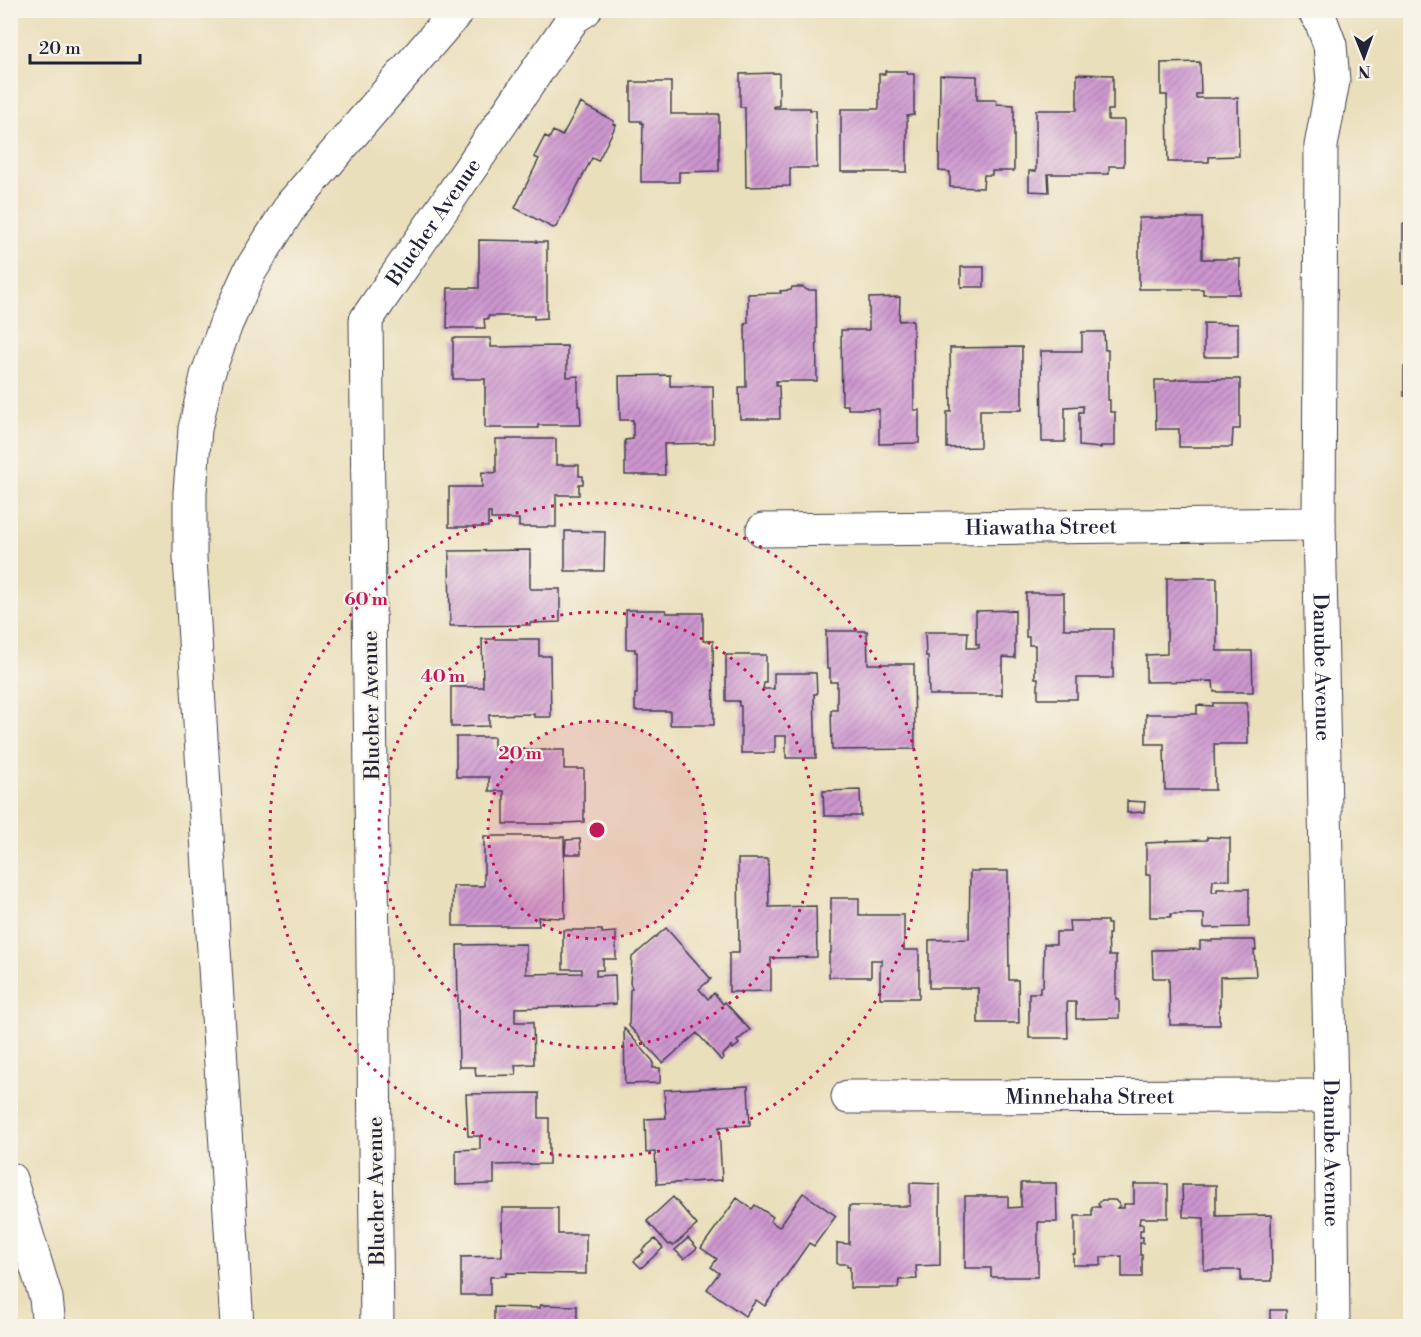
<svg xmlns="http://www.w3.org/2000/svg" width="1421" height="1337" font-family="'Libre Bodoni',serif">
  <defs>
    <pattern id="building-hatch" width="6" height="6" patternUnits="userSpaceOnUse" patternTransform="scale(1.5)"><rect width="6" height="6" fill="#cd96cf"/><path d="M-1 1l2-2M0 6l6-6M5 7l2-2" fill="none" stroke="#a67aa9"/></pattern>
  </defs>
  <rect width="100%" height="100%" fill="#f7f3e8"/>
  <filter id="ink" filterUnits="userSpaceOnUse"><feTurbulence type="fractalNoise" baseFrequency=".0167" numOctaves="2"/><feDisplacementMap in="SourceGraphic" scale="12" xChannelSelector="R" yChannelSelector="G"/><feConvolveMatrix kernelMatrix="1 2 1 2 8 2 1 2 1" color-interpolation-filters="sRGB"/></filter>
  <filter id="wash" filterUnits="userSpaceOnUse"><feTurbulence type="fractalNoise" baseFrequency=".008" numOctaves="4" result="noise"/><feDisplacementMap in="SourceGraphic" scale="24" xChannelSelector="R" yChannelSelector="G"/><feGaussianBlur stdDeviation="1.35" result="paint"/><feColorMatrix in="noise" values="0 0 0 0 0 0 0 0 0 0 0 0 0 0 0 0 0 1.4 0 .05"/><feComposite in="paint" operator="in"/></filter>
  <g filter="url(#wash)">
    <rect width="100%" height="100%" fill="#eadfbb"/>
    <g id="blocks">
      <!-- building -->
      <path fill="url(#building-hatch)" d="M1200 62 1201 94H1196V98H1238L1239 156 1209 157V162H1168L1167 95H1161V63Z
        M885 71H907V74H914V115L907 116V172H841V109H879V74H885Z
        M779 73V106H774V108H810V110H816L817 168H790V186L746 187 745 107H740V74Z
        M1077 74 1113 75V110H1108V120H1124V166H1109V174H1048L1049 192 1029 191V171H1036V110H1077Z
        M940 75 977 76V100H996L997 104 1014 105V171H992V175H984L983 188 950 187V172L939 171Z
        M631 82H671V114H719V171L679 172V182H641V165H642L643 123H641V121H631Z
        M580 103 614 121 613 124 616 125 598 161 592 158 556 227 553 228 515 208 539 159 534 157 545 136 549 139 553 131 562 136Z
        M1406 152H1410V189H1407Z
        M1139 218H1202V259H1240V294H1203V289H1139Z
        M1403 224H1410V283H1403Z
        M479 240 536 241V242H547V318L534 319V316H488V319H484L485 328H447L448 288H479Z
        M961 267H984V287H961Z
        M792 287H803L807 290H816L817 381H776V386H779L780 419H740L739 387H746L745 323H748V294L781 293 780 291 791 290Z
        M900 297 899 321 913 320 914 410H919V443L879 444V409H848V405H842L841 330H869V298Z
        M1204 323 1238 324V357H1204Z
        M1082 332H1104L1105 350H1108V400H1110V412H1115V446H1101V448L1079 446V412H1083V406L1065 407V442H1042L1041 351H1082Z
        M453 338H491V347L567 346V377L578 376V406H580L581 425H538V428H485V379H453Z
        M1022 347V410H980V447L947 448V412H951L950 348Z
        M1404 367H1410V396H1404Z
        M670 375V386H713L714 443 664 444 665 475H625V440L633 439V420H620L619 376Z
        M1176 379H1240V429H1233L1232 447H1179V429H1156L1155 380H1176Z
        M496 439H556V465H579V476H583V484H579V495H556V527H519V519H491V513H488V527H449V487H482V472L496 473Z
        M565 531 605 532 604 571H565Z
        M530 550V589H560V622L530 623V625L450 626 449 551Z
        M1167 578H1217V651H1252L1253 692H1214L1213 681 1146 682V655L1167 654Z
        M1026 593H1064V629H1113V678H1077V699H1038V678H1035V645H1029V637H1026Z
        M626 610H666V613H703V641H713L714 725H670V711H635V694H637V652H635V649H626Z
        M1015 610V658L1003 657V666H1002V695H929L928 656H926L925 632H968L967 648H979V644H976V611Z
        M826 631H867L868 664H914L915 749 832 750 831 710H837V682H830V669H827Z
        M482 639H539V656H550L551 717H534V714L489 715V726L451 727V687H483Z
        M726 655H766V683H764L763 689H774V673H816L817 694H814L816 758H786V736H775V753H741V706H739V701H726Z
        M1410 701V744H1408L1407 702Z
        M1213 703H1247L1248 744H1214L1215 790H1165L1164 744H1146V714H1197V705L1213 706Z
        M456 737H494V750H564V769H584V822L564 823V824H504V791H489V777H456Z
        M860 790 861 816H824L823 791Z
        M1127 801 1145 802 1144 812 1127 813Z
        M484 836H542V837H564L565 918 538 917 539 926H453V886H484Z
        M1207 837 1230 838V880H1213L1212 892H1217V889H1249V927L1204 928V914H1171V917H1150V875H1146V843L1166 842V841L1207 840Z
        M580 839 581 854H565L566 840Z
        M738 859H768L769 907 816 906 817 957 771 958V991L729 992V953H739Z
        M970 871H1008L1009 980H1018L1019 1023H978V988H929V940L969 939Z
        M831 898H859V915H904V950H919V998H880V965H882V960H871V977H829V953H831Z
        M1069 921H1107V924H1110V934H1108L1109 956H1116V999H1119V1018L1076 1019V1002H1067L1068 1038H1029V993H1040V987H1043L1044 944H1056V932H1070Z
        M666 928 711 979 699 989 708 999 714 993 723 1004 725 1002 750 1030 737 1041 739 1044 733 1049 732 1046 722 1056 724 1058 721 1060 697 1033 663 1063 629 1026 630 990 632 988 630 983 632 957Z
        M563 930H602V933L616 932V959H603V970H596V976L615 975 616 1004 596 1005V1006L515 1008V1022H533L534 1064 515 1065 516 1075 476 1076 475 1067H459L457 945 526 944V974L582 973V969H563Z
        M1212 940H1255L1256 950H1254L1256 976 1220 977V1005H1219V1020H1220V1025H1170L1169 978H1153L1152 950 1200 949V941H1212Z
        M624 1028 653 1061V1068H660V1083L625 1084Z
        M748 1086 750 1125 719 1127 722 1180 657 1184 655 1152 646 1153 645 1119 666 1118 664 1090Z
        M539 1093V1118H549V1164L494 1165V1184L456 1185V1150L480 1149V1136H468L466 1094Z
        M910 1183 940 1184V1265L916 1266 917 1279 899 1280 898 1288H850V1267H847V1264H837V1243L849 1244V1206H910Z
        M1021 1183H1056L1057 1222H1038V1277H991V1268H965V1196H1008V1208L1021 1207Z
        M1134 1184H1168V1218H1140L1139 1224H1143V1230H1140V1237H1143V1243H1140V1255H1142V1277H1122V1256L1101 1257V1265H1073V1254H1075V1216H1092V1207H1100L1098 1204 1102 1200H1115L1120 1205 1117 1208H1124V1204H1134Z
        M1182 1185H1216V1216L1271 1215 1272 1281H1241V1270H1204V1218L1183 1217Z
        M803 1193 836 1216 814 1246 809 1243 765 1306 756 1300 745 1316 707 1289 719 1273 711 1267 717 1259 701 1248 737 1198 752 1209 755 1205 773 1217 770 1221 779 1227Z
        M673 1197 697 1225 673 1246 671 1244 669 1245 647 1221Z
        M502 1208H558V1234H586V1274L506 1273V1276L490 1277V1295H461V1257L502 1256Z
        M688 1238 697 1248 684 1259 675 1250Z
        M655 1239 663 1248 641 1268 634 1261 644 1252 642 1250Z
        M540 1305 577 1306V1326H494V1307L540 1308Z
        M1270 1310H1286V1324L1270 1323Z"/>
    </g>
  </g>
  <g filter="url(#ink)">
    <use href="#blocks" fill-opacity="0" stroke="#403e4e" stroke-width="1.5"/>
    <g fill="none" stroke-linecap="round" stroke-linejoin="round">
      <defs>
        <g id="minor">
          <path id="s1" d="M1314 10 1321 21 1330 45 1333 81 1321 146 1319 524 1331 1096 1333 1326"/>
          <path id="s2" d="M763 530 1319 524"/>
          <path id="s3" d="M848 1097 1331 1096"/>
          <path id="s4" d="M377 1326 366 320 574 17 585 10"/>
        </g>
        <path id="motorway" d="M10 1179 46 1298 49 1326
          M237 1326 190 558V492L195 429 207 376 226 324 250 271 292 204 458 10"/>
      </defs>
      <!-- minor casing -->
      <use href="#minor" stroke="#403e4e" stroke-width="35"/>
      <!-- motorway casing -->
      <use href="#motorway" stroke="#403e4e" stroke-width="35"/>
      <!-- minor -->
      <use href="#minor" stroke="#fff" stroke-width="33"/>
      <!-- motorway -->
      <use href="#motorway" stroke="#fff" stroke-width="33"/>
    </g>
  </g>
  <!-- distance rings -->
  <circle cx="597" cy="830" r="109" fill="#c2185b" fill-opacity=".12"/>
  <g fill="none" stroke="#c2185b" stroke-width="3" stroke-dasharray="3 6">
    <circle cx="597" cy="830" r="109"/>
    <circle cx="597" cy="830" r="218"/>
    <circle cx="597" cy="830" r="327"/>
  </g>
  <g text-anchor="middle" stroke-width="4.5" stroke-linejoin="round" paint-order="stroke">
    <!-- street labels -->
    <g font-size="21" fill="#22223b" stroke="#f7f3e8">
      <text dy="7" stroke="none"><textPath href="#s4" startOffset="1125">Blucher Avenue</textPath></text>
      <text dy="7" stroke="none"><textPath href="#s2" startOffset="278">Hiawatha Street</textPath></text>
      <text dy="7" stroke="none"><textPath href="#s1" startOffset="662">Danube Avenue</textPath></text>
      <text transform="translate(371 705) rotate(-91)" y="7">Blucher Avenue</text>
      <text dy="7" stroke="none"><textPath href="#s3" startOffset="242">Minnehaha Street</textPath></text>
      <text dy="7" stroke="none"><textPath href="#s1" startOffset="1148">Danube Avenue</textPath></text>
      <text transform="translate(376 1191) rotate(-91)" y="7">Blucher Avenue</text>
    </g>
  </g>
  <circle cx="597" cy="830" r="9" fill="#c2185b" stroke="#f7f3e8" stroke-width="3"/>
  <g font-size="18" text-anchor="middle" font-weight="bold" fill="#c2185b" stroke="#f7f3e8" stroke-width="4.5" stroke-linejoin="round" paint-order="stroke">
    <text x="366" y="605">60 m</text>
    <text x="443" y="682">40 m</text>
    <text x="520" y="759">20 m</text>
  </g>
  <!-- margin -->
  <rect width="1421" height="1337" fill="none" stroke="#f7f3e8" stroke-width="36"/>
  <!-- north arrow -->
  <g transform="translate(1364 57) rotate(179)" stroke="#f7f3e8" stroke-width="4.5" paint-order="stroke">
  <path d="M0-4.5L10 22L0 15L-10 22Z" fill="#22223b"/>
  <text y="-9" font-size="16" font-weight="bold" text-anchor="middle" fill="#22223b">N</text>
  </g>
  <!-- scale -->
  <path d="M30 54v9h110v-9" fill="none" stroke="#22223b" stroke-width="3"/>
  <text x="39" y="54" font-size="18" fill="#22223b" stroke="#f7f3e8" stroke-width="4.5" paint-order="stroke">20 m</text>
</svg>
